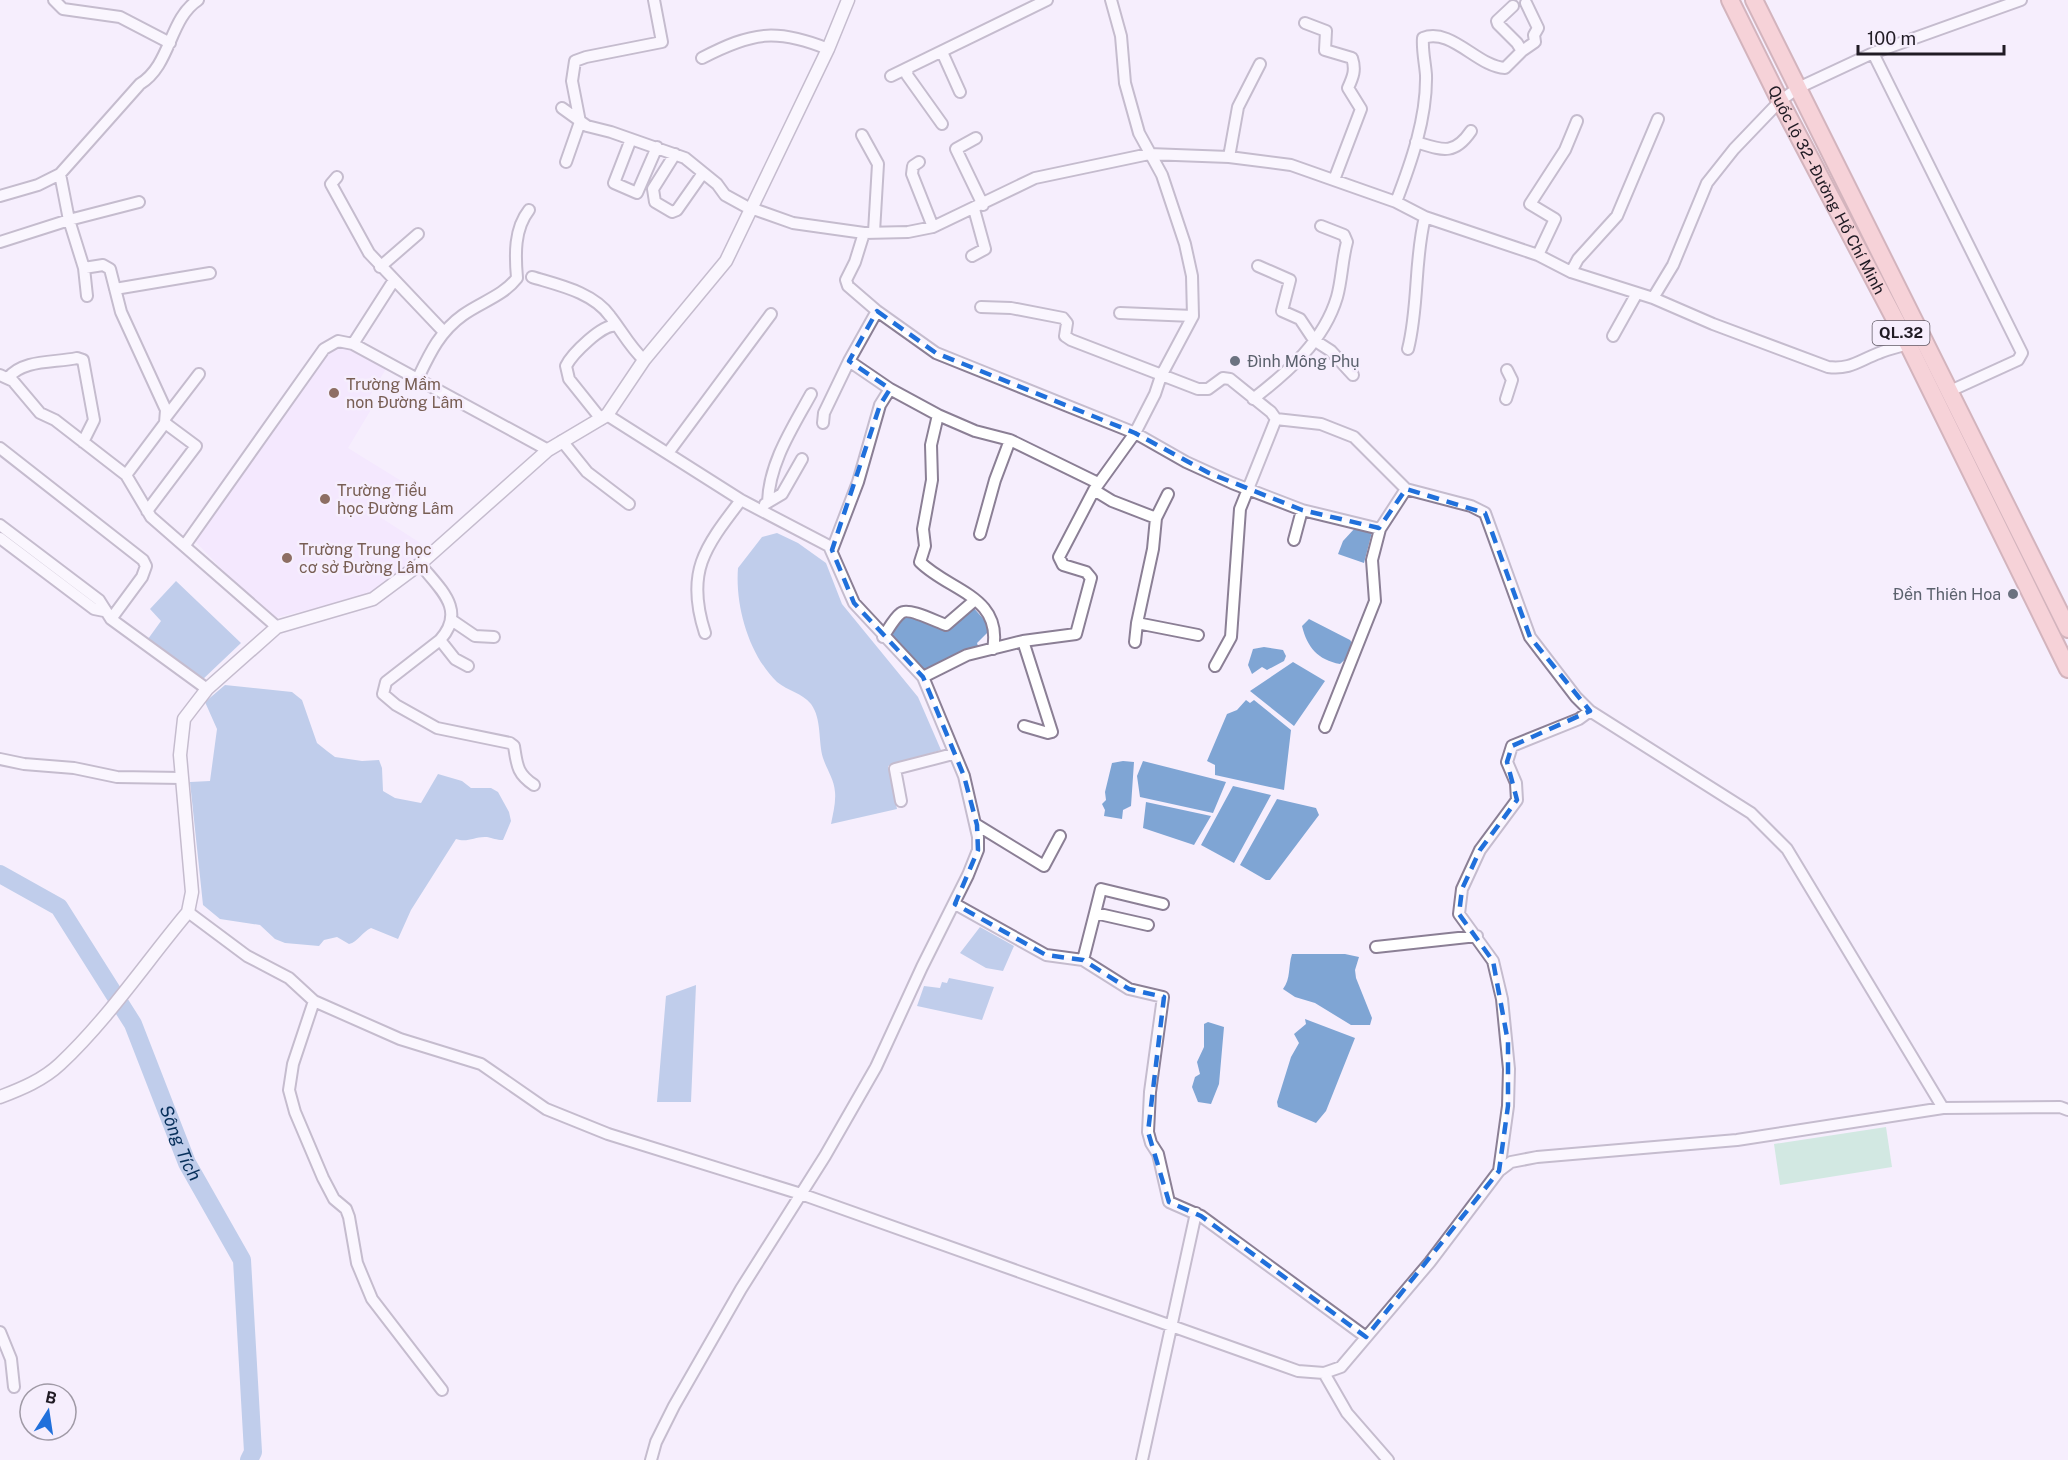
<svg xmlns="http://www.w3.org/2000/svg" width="2068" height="1460" font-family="'Public Sans',sans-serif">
  <rect width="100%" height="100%" fill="#f6eefd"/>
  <!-- built -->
  <path fill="#f1dfff" d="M333 343 345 345 387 367 368 399 375 403 348 448 403 482 380 517 428 548 396 578 370 595 274 618 233 581 193 539Z"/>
  <!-- green -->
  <path fill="#a6e1c1" d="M1886 1127 1892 1167 1780 1185 1774 1144Z"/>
  <!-- water -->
  <path fill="#7fa5d4" d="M1355 528 1372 532 1364 563 1338 554 1343 541Z
    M777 533 798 543 826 563 842 604 918 697 941 750 888 766 897 809 831 824C833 814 836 802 835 792 834 779 827 770 823 758 818 741 822 719 811 704 802 693 788 691 777 682 749 655 735 606 738 568L762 537Z
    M176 581 241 643 201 681 148 639 161 621 150 609Z
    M972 606 987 623 989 631 977 643 978 646 922 672 888 636 903 614 947 630Z
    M1309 619 1350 640 1353 644 1349 656 1340 664C1318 660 1307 647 1302 626Z
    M1264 647 1283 650 1286 656 1284 661 1267 670 1262 667 1252 674 1248 665 1253 649Z
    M1293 662 1325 681 1294 726 1250 691Z
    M225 685 292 692 302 700 317 743 327 751 335 757 362 761 379 760 382 768 383 791 395 798 421 803 438 774 462 781 471 788H491L498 792 509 812 511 821 503 840C496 840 493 838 487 837 475 836 468 843 456 839L411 910 398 939 371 928C362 932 358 942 349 944L337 937 324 940 319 946 285 943 275 939 260 925 220 919 203 905 190 782 210 781 217 729 205 702Z
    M1246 700 1250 703 1254 700 1291 730 1284 790 1215 775V765L1207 761 1227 714 1237 710Z
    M1123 761 1134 762 1131 806 1123 810 1122 819 1104 816 1105 810 1102 804 1106 800 1105 792 1112 763Z
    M1143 761 1226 782 1213 813 1140 797 1137 776Z
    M1233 786 1271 795 1234 863 1201 845Z
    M1277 799 1316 808 1319 815 1270 880H1266L1240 865Z
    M1146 802 1211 816 1194 845 1143 828Z
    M980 927 1014 946 1003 971 986 968 960 953Z
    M1292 954H1345L1359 957 1355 970 1356 978 1372 1018 1370 1025H1351L1315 1003 1295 997 1283 989C1291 979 1288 966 1292 954Z
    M949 978 994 987 982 1020 917 1006 924 986 940 988 942 982 947 983Z
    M696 985 691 1102H657L666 996Z
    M1305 1019 1355 1038 1326 1111 1316 1123 1278 1107 1277 1102 1291 1057 1299 1043 1294 1034 1306 1024Z
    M1208 1022 1224 1027 1219 1084 1211 1104 1198 1102 1192 1087 1195 1077 1200 1074 1197 1062 1204 1047V1024Z"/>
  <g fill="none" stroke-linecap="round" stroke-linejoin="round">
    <!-- river -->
    <path stroke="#7fa5d4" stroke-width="18" id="s1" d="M0 874 59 907 133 1024 187 1163 242 1260 253 1452 249 1460"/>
    <defs>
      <path id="minor" d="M54 0 63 9 120 17 170 43
        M1513 6 1497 21 1498 24 1517 43 1522 51
        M1305 23 1326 31 1325 50 1352 58C1356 70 1353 77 1348 88L1361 109 1334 180
        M942 52 960 92
        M1873 53 2022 353 2018 360 1950 391
        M702 58C752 32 776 28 828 49
        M908 68 907 75 942 124
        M891 76 1047 0
        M562 108 587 126 611 132 685 158 717 184 725 195 745 206 793 223 864 233 908 232 933 227 1035 178 1149 154 1229 157 1291 165 1396 202 1425 217 1538 255 1571 272 1653 298 1713 324 1828 367C1850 370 1860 360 1879 353 1888 349 1898 347 1908 344
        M862 135 878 164 874 232
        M976 138 956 149 983 205
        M631 139 614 183 637 193 657 147
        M1416 142C1442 150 1454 156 1471 131
        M675 154 653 189 655 202 672 212 677 210 703 173
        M1229 157 1238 107 1260 64
        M566 162 580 122 572 81 575 61 586 57 662 42 654 0
        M919 162 913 166 912 174 933 227
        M60 174 69 220 84 268 103 265 110 269 121 312 166 410 165 423 126 475
        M337 177 331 184 369 253 444 332
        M0 196 38 185 60 174 140 84C171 65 169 19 198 0
        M1396 202C1411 163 1427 118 1426 75 1425 62 1422 50 1423 38 1451 27 1478 67 1505 68L1522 51 1535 42 1534 35 1538 28 1526 3
        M864 233 855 262 846 280 848 286 877 311 936 353 1135 433 1186 462 1232 483 1302 510 1380 529 1406 489
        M0 242 69 220 139 202
        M1538 255 1555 219 1530 204 1565 150 1577 121
        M972 256 985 249 974 209
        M1258 266 1290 280 1282 311 1300 319 1314 340 1331 351 1353 375
        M380 267 418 234
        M84 268 87 296
        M1571 272 1578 259 1617 216 1658 119
        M532 277C558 285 593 292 610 316 622 331 629 346 644 360
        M115 289 210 273
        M1653 298 1673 265 1707 183 1734 149 1780 101 1798 88 1873 53 2021 0
        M981 307 1011 308 1063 318 1067 323 1065 336 1071 340 1198 389H1208L1223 378 1230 379 1271 412 1276 419 1321 424 1354 437 1406 489 1471 506 1485 513 1530 637 1576 697 1590 711 1751 813 1787 849 1943 1108 2060 1107 2068 1110
        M877 311 849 361 890 389
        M1120 313 1193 316
        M1613 336 1637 293
        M353 344 394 280
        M1408 349C1419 306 1414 260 1425 217
        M0 375 13 381 40 413 55 420 126 475 151 517 277 627
        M8 378C23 359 55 363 77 358L83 360 94 420 83 442
        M417 380C429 355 439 332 463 315 481 302 503 296 517 278 515 255 514 229 529 210
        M1253 399C1288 372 1324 341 1337 297 1342 279 1342 260 1347 242L1344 235 1321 226
        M1506 399 1512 380 1507 370
        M607 415 741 500 829 546 854 603 923 677 964 776 978 837V850L968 875 922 967 876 1067 825 1156 741 1289 674 1406 656 1442 651 1460
        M938 415 931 445 932 480 923 529 925 546 920 562C949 591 1003 596 993 649
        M166 417 199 374
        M601 419 569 379 566 366C572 354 603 323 616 326
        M823 423 824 413 849 361
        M562 441 587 472 629 504
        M0 448 143 560 146 566 142 577 111 619
        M668 453 771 314
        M1094 490 1112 501 1156 518 1153 549 1137 623 1198 635
        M768 502C769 463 793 427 811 394
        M765 504 782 494 802 459
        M147 511 196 446 165 423
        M1156 518 1168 494
        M0 525 99 600 111 619 207 689
        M980 534 995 480 1010 440
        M0 538 94 609 104 611
        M1294 540 1302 510
        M185 545 324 349 338 341 353 344 548 450
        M832 550 858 482 880 405 890 389 938 415 975 431 1010 440 1098 483
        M420 564C440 589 467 610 440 640L455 659 468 666
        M453 621 475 636 494 637
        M705 633C685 572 705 547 741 500
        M883 637C888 630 894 618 901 613 908 607 937 622 946 625L975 600
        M440 640 386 682 383 694 396 705 437 728 510 743 514 746C517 765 517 774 534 785
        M1023 641 1052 732 1048 733 1024 726
        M1135 642 1137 623
        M1215 666 1231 637 1240 509 1276 419
        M923 677 967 655 1023 641 1076 634 1091 578 1086 572 1063 565 1059 557 1094 490 1135 433 1155 394 1161 376 1193 316 1192 276 1185 244 1162 175 1139 133 1125 83 1121 36 1111 0
        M1325 727 1375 601 1372 560 1380 529
        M0 759 24 764 74 768 117 777 182 778
        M901 801 895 769 953 754
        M977 825 1044 866 1060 836
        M955 904 1046 955 1083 960 1095 913 1148 925
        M188 912 247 956 289 978 314 1001 400 1039 481 1064 546 1109 608 1134 801 1194 1298 1371 1324 1373 1341 1367 1430 1262 1499 1171 1511 1162 1537 1157 1737 1140 1943 1108
        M1095 913 1101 889 1163 904
        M1376 947 1477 936
        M1083 960 1129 989 1163 997 1150 1092 1148 1132 1151 1143 1158 1154 1169 1202 1201 1216 1366 1337
        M314 1001 293 1064 289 1090 295 1112 323 1178 334 1199 346 1209 349 1217 357 1263 372 1299 442 1390
        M1499 1171 1508 1106 1509 1069 1502 999 1493 961 1459 914 1462 889 1480 850 1517 800 1516 783 1507 762 1512 746 1579 719 1590 711
        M0 1332 11 1359 14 1387
        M1324 1373 1347 1413 1388 1460
        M1142 1460 1196 1213"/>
      <path id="tertiary" d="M0 1097C21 1089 43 1080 60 1064 108 1019 146 962 188 912L192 892 180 755 184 719 207 689 277 627 373 599 420 564 548 450 607 415 644 360 726 261 828 49 848 0"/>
      <g id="trunk">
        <path id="s2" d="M1730 0 1780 101 1908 344 2068 669"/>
        <path d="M1754 0 2068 629"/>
      </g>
    </defs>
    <!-- minor casing -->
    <use href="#minor" stroke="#8b7f95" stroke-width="14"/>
    <!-- tertiary casing -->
    <use href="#tertiary" stroke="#8b7f95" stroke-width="15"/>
    <!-- trunk casing -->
    <use href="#trunk" stroke="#a96e6f" stroke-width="20"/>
    <!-- minor -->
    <use href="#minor" stroke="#fff" stroke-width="10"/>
    <!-- tertiary -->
    <use href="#tertiary" stroke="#fff" stroke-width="12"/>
    <!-- trunk -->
    <use href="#trunk" stroke="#f6afac" stroke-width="16"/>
  </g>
  <!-- marked area -->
  <path d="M0 0H2068V1460H0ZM877 311 936 353 1135 433 1209 473 1302 510 1379 528 1406 489 1485 513 1530 637 1590 711 1512 746 1507 762 1517 800 1480 850 1462 889 1459 914 1493 961 1508 1042V1106L1499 1171 1366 1337 1201 1216 1169 1202 1148 1132 1164 997 1129 989 1083 960 1046 955 955 904 978 850 977 825 964 776 923 677 854 603 832 550 880 405 890 389 849 361Z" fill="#f6eefd" fill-opacity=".55" fill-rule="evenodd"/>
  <path fill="none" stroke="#2070db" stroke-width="4.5" stroke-dasharray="12 8" stroke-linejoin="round" d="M877 311 936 353 1135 433 1209 473 1302 510 1379 528 1406 489 1485 513 1530 637 1590 711 1512 746 1507 762 1517 800 1480 850 1462 889 1459 914 1493 961 1508 1042V1106L1499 1171 1366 1337 1201 1216 1169 1202 1148 1132 1164 997 1129 989 1083 960 1046 955 955 904 978 850 977 825 964 776 923 677 854 603 832 550 880 405 890 389 849 361Z"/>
  <!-- markers -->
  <g fill="#6b7280" stroke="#f6eefd" stroke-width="2">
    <circle cx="1235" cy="361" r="6"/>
    <circle cx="2013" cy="594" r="6"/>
  </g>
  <g fill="#8d6e63" stroke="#f6eefd" stroke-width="2">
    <circle cx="334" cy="393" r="6"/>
    <circle cx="325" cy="499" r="6"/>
    <circle cx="287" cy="558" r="6"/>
  </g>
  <g text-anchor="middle" stroke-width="5" stroke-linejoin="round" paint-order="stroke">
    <!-- shield labels -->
    <rect fill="#f6eefd" stroke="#605a65" stroke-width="1.5" x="1872.5" y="321" width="57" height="24" rx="4.5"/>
    <g font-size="15" font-weight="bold" fill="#201b24">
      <text x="1901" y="338">QL.32</text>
    </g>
    <!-- street labels -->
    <g font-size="16" fill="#201b24" stroke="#f6eefd">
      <text dy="6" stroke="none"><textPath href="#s2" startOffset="213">Quốc lộ 32 - Đường Hồ Chí Minh</textPath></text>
    </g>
    <!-- worship labels -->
    <g font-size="16" fill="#5b616d" stroke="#f6eefd" text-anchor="start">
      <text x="1247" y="367">Đình Mông Phụ</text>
      <text x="2001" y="600" text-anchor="end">Đền Thiên Hoa</text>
    </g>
    <!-- education labels -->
    <g font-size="16" fill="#785e54" stroke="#f6eefd" text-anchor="start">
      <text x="346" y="390">Trường Mầm<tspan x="346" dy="18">non Đường Lâm</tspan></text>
      <text x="337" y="496">Trường Tiểu<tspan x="337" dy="18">học Đường Lâm</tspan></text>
      <text x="299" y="555">Trường Trung học<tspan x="299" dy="18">cơ sở Đường Lâm</tspan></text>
    </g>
    <!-- water labels -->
    <g font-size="18" font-style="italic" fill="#08305b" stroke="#f6eefd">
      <text dy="6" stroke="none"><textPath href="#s1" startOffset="334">Sông Tích</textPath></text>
    </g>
  </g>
  <!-- north arrow -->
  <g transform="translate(48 1412) rotate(12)"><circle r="28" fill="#f6eefd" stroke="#a09aa6" stroke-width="1.5"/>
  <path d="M0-4.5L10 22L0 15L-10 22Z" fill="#2070db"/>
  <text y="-9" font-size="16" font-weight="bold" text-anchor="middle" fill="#201b24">B</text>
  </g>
  <!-- scale -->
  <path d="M1858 45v9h146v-9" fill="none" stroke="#201b24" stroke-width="3"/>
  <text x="1867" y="45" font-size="18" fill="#201b24" stroke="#f6eefd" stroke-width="4.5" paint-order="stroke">100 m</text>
</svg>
